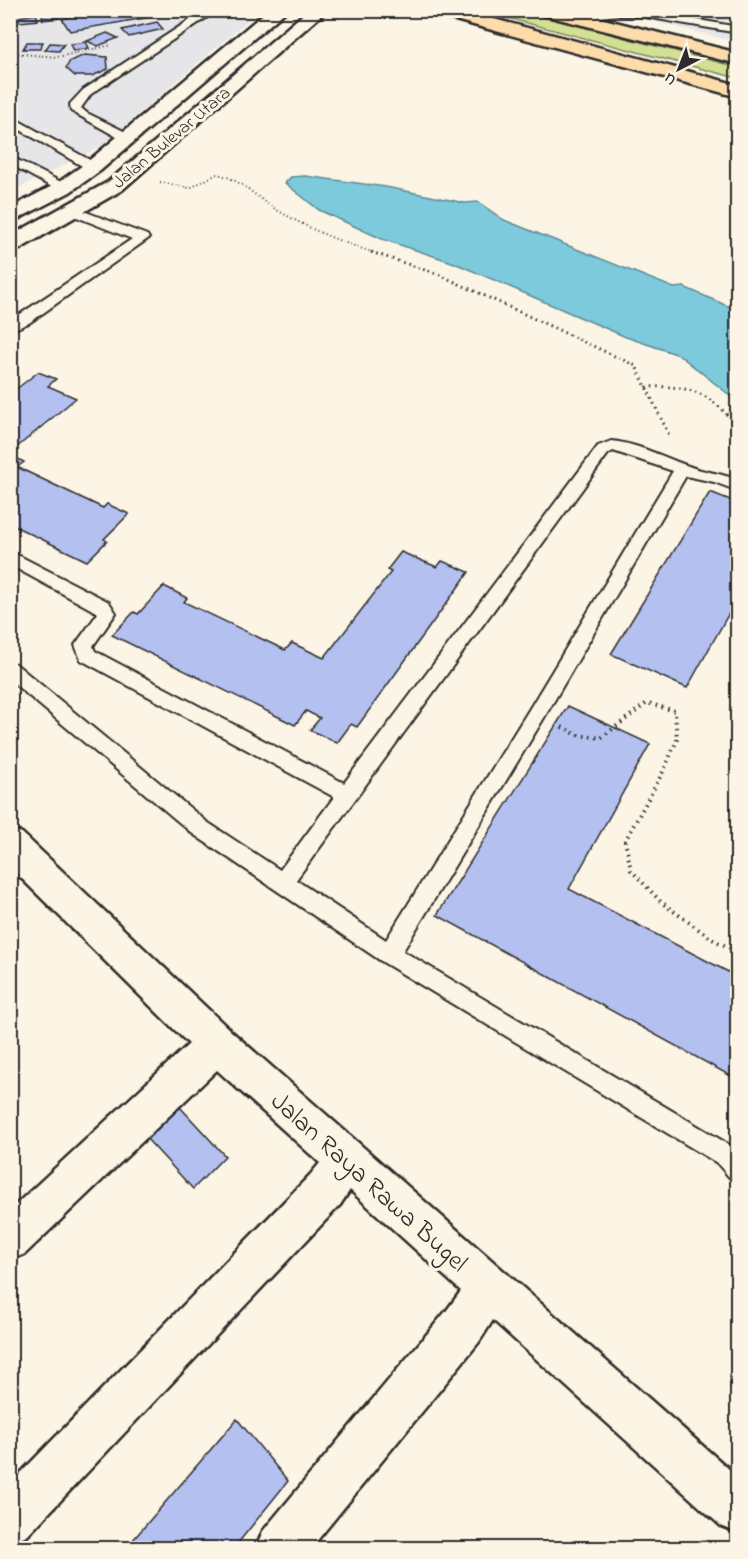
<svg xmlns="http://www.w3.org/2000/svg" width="748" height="1559" font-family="'Indie Flower',sans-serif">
  <rect width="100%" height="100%" fill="#fcf5e5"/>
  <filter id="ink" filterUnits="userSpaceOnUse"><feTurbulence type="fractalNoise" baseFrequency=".0167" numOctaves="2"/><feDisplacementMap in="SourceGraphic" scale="12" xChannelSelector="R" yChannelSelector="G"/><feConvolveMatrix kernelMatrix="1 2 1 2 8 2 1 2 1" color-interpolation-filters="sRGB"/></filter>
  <g filter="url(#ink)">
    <!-- built -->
    <path fill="#e6e5e8" d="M11 11H259L100 147 11 192Z
      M612 11H737V42Z"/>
    <!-- green -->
    <path fill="#d3e093" stroke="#7f865f" stroke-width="1.5" d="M481 11H522L737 67V78Z"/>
    <!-- water -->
    <path fill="#7dcadc" stroke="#5c8a95" stroke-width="1.5" d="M305 176 386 187 465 203 478 202 504 220 674 288 684 287 737 310V401L679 355 626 337 452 262 382 239 319 210 285 183 291 177Z"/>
    <!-- building -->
    <path fill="#b4c0f0" stroke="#2b2b2b" stroke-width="1.5" d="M152 10 157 16 70 31 62 19 98 10Z
      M58 12 59 18 43 20 42 14Z
      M36 14 38 20 20 22 18 17Z
      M157 22 163 29 129 37 122 30Z
      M107 33 118 38 98 46 87 41Z
      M27 42H43L40 49H23Z
      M86 42 89 48 73 51 70 44Z
      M50 43 64 44 59 51 45 50Z
      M85 55 107 57 108 69 92 76H75L66 68 70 61Z
      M38 372 56 379 48 386 76 398 10 453V394Z
      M10 455 24 462 17 467 103 508 107 504 129 514 104 539 107 541 87 561 10 524Z
      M710 492 738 503V597L687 688 611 654Z
      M401 552 437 567 442 561 469 572 357 727 351 724 337 743 310 730 320 718 306 711 295 725 112 635 134 612 138 614 164 586 187 598 184 602 285 650 292 643 324 658 391 572 387 570Z
      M568 706 650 744 569 889 738 977V1080L437 915Z
      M179 1106 225 1156 193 1189 146 1138Z
      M237 1419 288 1481 234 1548H126Z"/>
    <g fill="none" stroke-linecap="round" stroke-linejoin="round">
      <defs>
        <path id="lane" d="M205 10H218L91 94 81 108 87 113 132 135V141H124L71 111 70 104 83 90Z
          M604 10H643L738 27V33L640 16 619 15 571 20 566 17 571 14Z
          M10 116 97 164 99 167 97 170H89L10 124Z
          M10 156 67 185 69 188 67 191H59L10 164Z
          M73 207 147 235 149 238 29 323 10 331V321L132 239 69 214 67 211 69 208Z
          M611 441C643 444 671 462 701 470 714 473 725 475 738 480V491L714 482 686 476 544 718 403 951 733 1147 738 1150V1180L729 1177 717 1163 381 961 193 834 10 680V662L16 664 207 822 280 870 334 797 81 660 75 645 98 613 10 565V551L109 602 116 613 93 646 95 651 344 783 598 446ZM613 451 673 471 530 708 386 940 296 880 608 454Z"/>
        <path id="street" d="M10 829 22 833 231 1031 738 1477V1533L721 1526 493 1320 479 1342 311 1548H256L263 1531 447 1310 461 1291 350 1190 340 1205 27 1536 10 1543V1484L310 1175 320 1163 217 1070 25 1254 10 1260V1210L189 1044 10 867Z"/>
        <path id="secondary" d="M268 10H287L100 171 70 192 10 223V208L56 184 86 163Z
          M308 10H327L122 190 18 250 10 252V236L108 182Z"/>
        <path id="primary" d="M431 10H461L738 85V97L433 14Z
          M537 10H568L738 53V64L539 14Z"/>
      </defs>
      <!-- lane casing -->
      <use href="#lane" stroke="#2b2b2b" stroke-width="4"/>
      <!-- street casing -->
      <use href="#street" stroke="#2b2b2b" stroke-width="5"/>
      <!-- secondary casing -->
      <use href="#secondary" stroke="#2b2b2b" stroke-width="5"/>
      <!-- primary casing -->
      <use href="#primary" stroke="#2b2b2b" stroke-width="5"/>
      <!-- path-far2 -->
      <path stroke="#2b2b2b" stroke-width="2" stroke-dasharray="1 3" stroke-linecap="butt" d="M10 15 42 10
        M10 53 57 57 112 45
        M160 182 190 188 217 174C243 180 255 197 277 210 311 230 338 241 375 253"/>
      <!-- path-far1 -->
      <path stroke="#2b2b2b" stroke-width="3" stroke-dasharray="1.5 4" stroke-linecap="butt" d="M371 252 440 275 636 366 669 435
        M646 387C691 385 710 392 738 428"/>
      <!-- path -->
      <path stroke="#2b2b2b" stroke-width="4" stroke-dasharray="1.5 4.5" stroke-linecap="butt" d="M562 727 577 735 601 738 647 703 675 711 677 740 664 770 625 841 631 870 661 902 712 939 738 952"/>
      <!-- lane -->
      <use href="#lane" fill="#fcf5e5" fill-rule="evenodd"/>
      <!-- street -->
      <use href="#street" fill="#fcf5e5" fill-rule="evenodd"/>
      <!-- secondary -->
      <use href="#secondary" fill="#fcf5e5" fill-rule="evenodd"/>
      <!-- primary -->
      <use href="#primary" fill="#fddcac" fill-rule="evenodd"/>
    </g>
  </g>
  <g text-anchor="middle" stroke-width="6" stroke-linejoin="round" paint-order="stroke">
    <!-- far-street labels -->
    <g font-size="18" fill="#2b2b2b" stroke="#fcf5e5">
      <text transform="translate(171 137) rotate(-40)" y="6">Jalan Bulevar Utara</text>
    </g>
    <!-- near-street labels -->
    <g font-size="26" fill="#2b2b2b" stroke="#fcf5e5">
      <text transform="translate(370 1181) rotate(42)" y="9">Jalan Raya Rawa Bugel</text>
    </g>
  </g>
  <!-- margin -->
  <rect width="748" height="1559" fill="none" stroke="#fcf5e5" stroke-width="36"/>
  <rect x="18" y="18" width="712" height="1523" fill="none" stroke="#2b2b2b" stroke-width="2" filter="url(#ink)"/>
  <!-- north arrow -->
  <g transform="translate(679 69) rotate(222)" stroke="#fcf5e5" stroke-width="4.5" paint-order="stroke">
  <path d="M0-4.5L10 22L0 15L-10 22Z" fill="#2b2b2b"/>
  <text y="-9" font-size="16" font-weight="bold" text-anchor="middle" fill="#2b2b2b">U</text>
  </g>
</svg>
